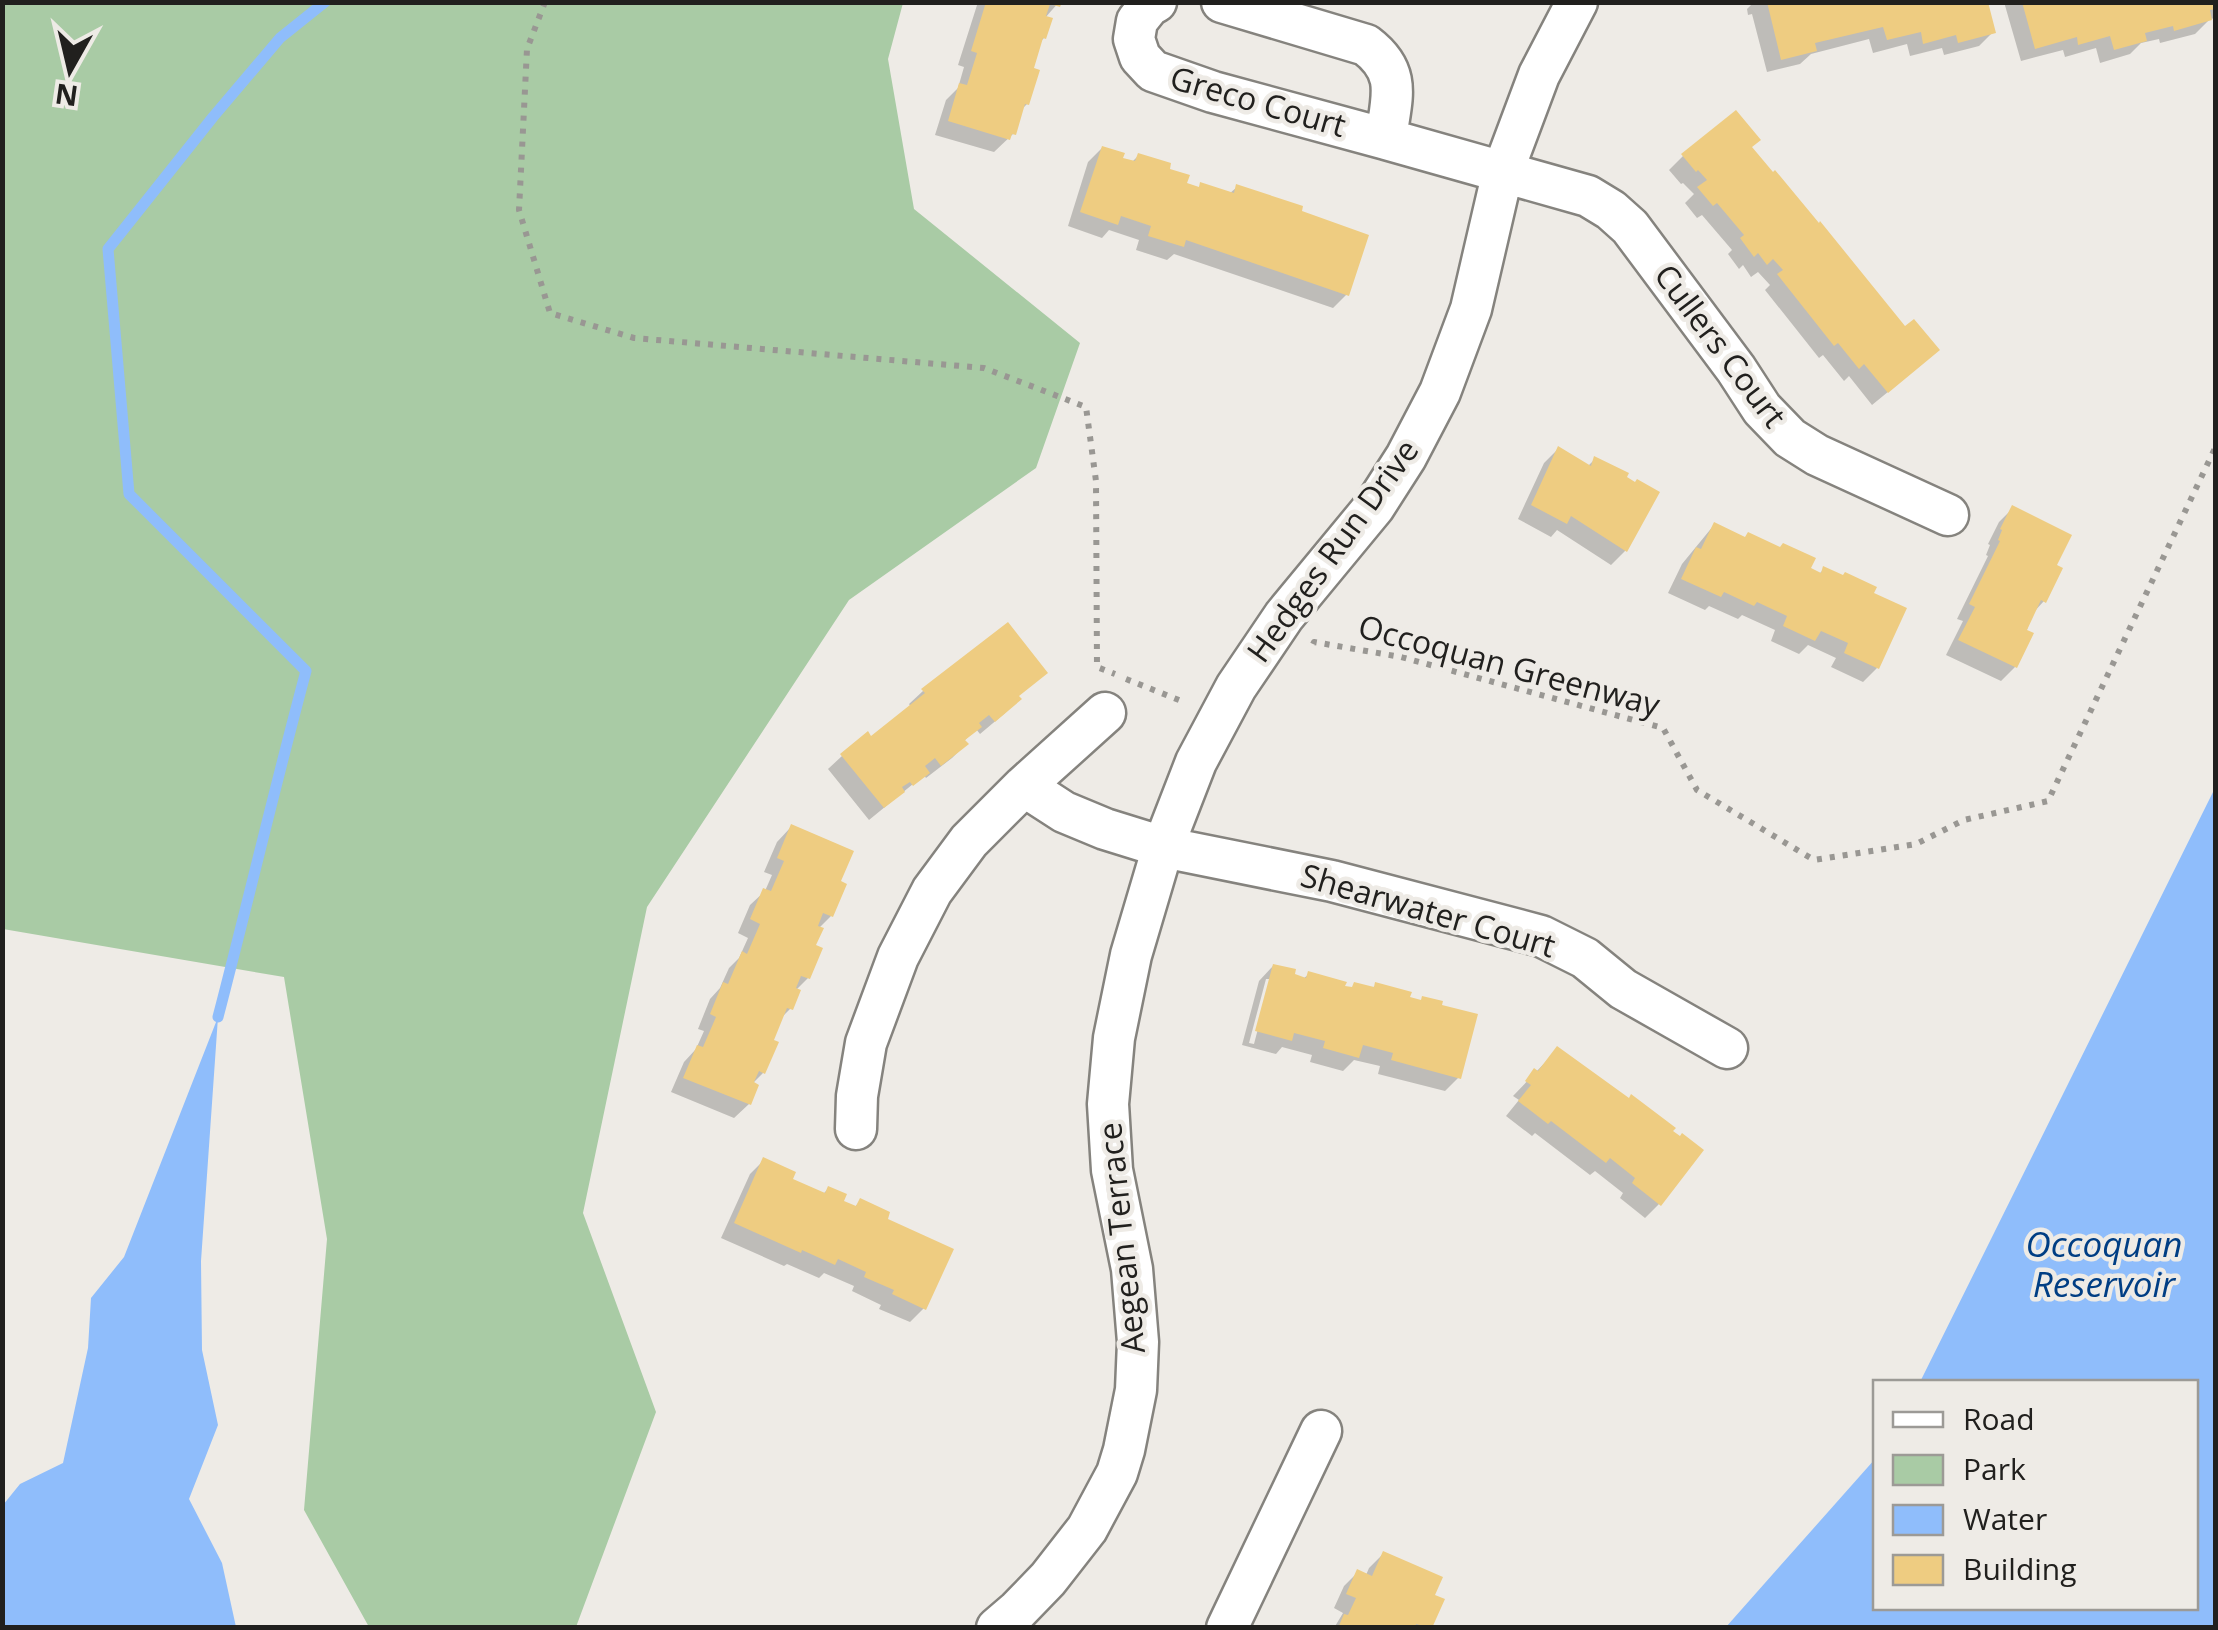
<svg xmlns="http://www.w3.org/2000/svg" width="2218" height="1630" font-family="'Open Sans',sans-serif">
  <rect width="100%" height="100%" fill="#eeebe6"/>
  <!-- green -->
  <path fill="#a9cba5" d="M2 3H903L888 59 914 209 1080 343 1036 468 849 600 647 907 583 1213 656 1412 576 1627H369L304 1510 327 1239 284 977 3 929Z"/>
  <!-- water -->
  <path fill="#8fbdfb" d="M2215 788V1627H1726L1875 1459 1876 1608H2196V1382H1920Z
    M218 1017 201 1261 202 1350 218 1425 189 1499 222 1563 236 1627H3V1505L20 1484 63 1463 88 1348 91 1298 124 1257Z"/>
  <!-- shadow -->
  <path fill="#0003" fill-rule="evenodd" d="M978 2H1059L1045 18 1044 38 1038 44 1027 104 1020 111 1014 133 994 152 935 135 946 100 958 88 964 67 958 65Z
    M1754 2H1985L1993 32 1979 46 1944 55 1942 48 1910 56 1907 44 1873 53 1869 39 1811 54 1800 64 1767 72 1752 14 1748 15 1747 9Z
    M2004 2H2216V18L2210 19 2195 34 2160 43 2159 39 2141 43 2130 54 2100 63 2096 48 2065 57 2063 50 2021 61Z
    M1750 147 1922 364 1872 405 1849 376 1844 381 1823 355 1819 358 1765 290 1770 285 1758 272 1751 277 1743 265 1739 269 1728 254 1732 250 1702 215 1697 218 1685 203 1694 194 1683 183 1681 184 1669 170 1683 156Z
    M1102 148 1120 160 1131 163 1139 155 1166 170 1184 184 1197 189 1201 185 1229 194 1237 187 1299 212 1347 294 1333 308 1174 254 1167 260 1136 250 1139 240 1109 230 1102 238 1068 226 1088 162Z
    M1558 449 1588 466 1595 459 1623 478 1625 551 1611 565 1557 530 1551 537 1518 519 1544 463Z
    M2013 508 2054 566 2044 601 2032 614 2015 667 2001 681 1946 655 1963 621 1957 619 1988 556 1986 555 1990 545 1988 544 1999 522Z
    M1714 525 1819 574 1824 569 1877 668 1863 682 1831 667 1836 658 1808 645 1799 654 1771 641 1775 630 1742 615 1738 619 1709 606 1705 610 1668 593 1682 564Z
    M923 691 1018 697 1005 713 980 734 976 729 963 742 966 744 952 758 926 778 924 775 869 820 828 769 842 756 871 739 911 707 909 704Z
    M791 827 838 882 831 916 818 929 808 978 796 990 790 1009 779 1020 763 1073 752 1084 749 1104 734 1118 671 1092 684 1062 696 1049 704 1031 698 1029 710 999 720 988 729 968 739 958 748 938 738 933 750 905 765 891 772 875 764 872 777 842Z
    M1273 966 1292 976 1303 979 1309 974 1342 988 1371 989 1376 985 1407 999 1459 1077 1445 1091 1378 1074 1380 1066 1354 1060 1343 1071 1310 1062 1312 1055 1282 1047 1276 1054 1242 1045 1259 981ZM1266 979H1271L1254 1044 1249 1043Z
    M1557 1050 1670 1131 1659 1204 1645 1218 1620 1198 1623 1193 1595 1171 1590 1175 1535 1133 1532 1136 1506 1116 1519 1100 1513 1096Z
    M764 1160 790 1180 822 1195 828 1189 841 1202 854 1208 860 1201 884 1220 924 1308 910 1322 879 1309 881 1305 852 1291 854 1286 824 1273 819 1278 787 1264 784 1266 721 1238 750 1174Z
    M1383 1554 1432 1596 1442 1600 1429 1628H1334L1343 1613 1334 1608 1344 1586 1358 1572 1366 1575 1369 1568Z"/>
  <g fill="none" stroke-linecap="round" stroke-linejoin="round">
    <!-- stream -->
    <path stroke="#8fbdfb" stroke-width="11" d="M218 1017C248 902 275 786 306 671L129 494 108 249 213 117 280 38 325 2"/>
  </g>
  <!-- building -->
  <path fill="#eecc81" d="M986 2H1062L1060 7 1050 4 1046 16 1053 18 1046 39 1043 38 1034 68 1040 70 1029 105 1025 104 1016 135 1012 134 1010 140 948 121 959 83 967 85 977 53 971 51Z
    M1767 2H1988L1996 33 1958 43 1956 35 1923 44 1921 32 1887 40 1883 27 1815 43 1817 51 1781 60Z
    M2022 2H2216V9L2210 10 2212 20 2174 31 2173 26 2145 33 2147 41 2114 50 2110 36 2078 45 2077 37 2035 49Z
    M1736 110 1761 140 1752 147 1773 172 1775 170 1819 223 1820 221 1905 326 1914 319 1940 350 1888 393 1864 364 1859 369 1838 343 1834 346 1777 274 1783 270 1773 259 1767 265 1758 253 1754 257 1740 238 1744 235 1717 203 1713 206 1697 187 1707 180 1698 170 1696 172 1681 154Z
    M1102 146 1125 153 1123 158 1135 161 1138 153 1171 163 1170 169 1190 175 1187 183 1199 187 1200 182 1234 193 1236 184 1303 206 1302 211 1369 235 1349 296 1186 240 1184 247 1148 236 1151 226 1121 216 1118 225 1080 212Z
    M1558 446 1591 466 1594 456 1629 473 1627 477 1635 482 1637 479 1660 492 1627 552 1571 516 1567 524 1531 505Z
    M2012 505 2072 535 2057 565 2063 568 2046 603 2041 600 2027 630 2034 633 2017 668 1958 640 1975 607 1969 604 2000 541 1998 540 2002 530 2000 529Z
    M1714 522 1745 537 1748 532 1780 547 1783 543 1816 558 1811 568 1821 573 1823 566 1843 575 1845 572 1877 587 1874 593 1907 608 1879 669 1844 653 1848 643 1821 631 1815 641 1783 626 1787 616 1757 602 1754 606 1724 592 1721 597 1681 579 1696 547 1701 549Z
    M1008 622 1048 673 1019 696 1022 699 995 722 989 715 979 723 982 727 965 740 969 744 941 766 935 758 925 766 930 773 913 786 910 782 902 787 905 792 884 808 840 754 868 731 871 736 925 693 921 689Z
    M791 824 854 851 841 881 847 884 833 917 823 913 818 926 824 928 816 945 823 948 810 979 801 976 796 988 801 990 793 1010 787 1008 774 1040 779 1042 765 1074 759 1071 754 1082 759 1085 751 1105 683 1078 697 1045 703 1047 716 1017 710 1014 723 982 728 984 742 951 747 954 760 924 750 919 763 888 771 891 784 861 777 858Z
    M1273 964 1296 969 1295 974 1306 978 1308 971 1347 982 1345 986 1352 987 1354 982 1374 987 1375 982 1412 992 1410 997 1421 1000 1422 996 1443 1001 1442 1005 1478 1014 1461 1079 1391 1060 1393 1053 1363 1045 1359 1058 1323 1048 1325 1041 1294 1033 1292 1041 1255 1031Z
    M1557 1046 1629 1098 1631 1094 1676 1128 1673 1131 1680 1136 1682 1133 1704 1150 1661 1206 1632 1183 1635 1178 1610 1158 1606 1163 1551 1121 1548 1124 1518 1101 1531 1085 1525 1081 1534 1068 1538 1071Z
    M763 1157 796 1172 793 1179 825 1193 828 1186 847 1194 844 1201 856 1206 860 1198 890 1212 888 1219 954 1249 926 1310 892 1294 894 1290 864 1277 866 1272 838 1259 835 1265 802 1250 801 1253 734 1223Z
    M1383 1551 1443 1577 1435 1595 1445 1599 1432 1628 1416 1624 1415 1628H1338L1344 1614 1348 1615 1356 1598 1346 1594 1357 1569 1372 1576Z"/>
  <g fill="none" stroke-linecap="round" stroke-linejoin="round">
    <defs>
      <path id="minor" d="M1156 2 1149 6 1137 21 1134 39 1140 57 1153 71 1213 92 1386 139C1391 98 1403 73 1366 45L1222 2
        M1386 139 1588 196 1611 210 1630 227 1736 369 1762 409 1790 438 1817 455 1948 515
        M1024 786 1064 812 1105 829 1163 847 1332 881 1541 936 1585 958 1623 989 1727 1048
        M856 1129 857 1096 866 1043 898 957 932 891 969 841 1024 786 1105 713
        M997 1628 1018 1610 1048 1579 1087 1529 1117 1473 1124 1450 1136 1390 1138 1342 1132 1269 1112 1170 1108 1104 1114 1038 1131 955 1163 847 1196 762 1236 687 1284 616 1374 507 1406 457 1440 392 1471 309 1503 171 1539 75 1577 2
        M1227 1628 1321 1431"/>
    </defs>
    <!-- minor casing -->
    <use href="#minor" stroke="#85837e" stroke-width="45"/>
    <!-- path -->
    <path stroke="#999793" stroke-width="6" stroke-dasharray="5 8" stroke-linecap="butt" d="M545 2 527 49 519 210 550 313 634 338 984 368 1086 407 1096 481 1097 667 1115 674
      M1313 644 1314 642 1401 657 1663 728 1697 790 1814 860 1916 844 1964 820 2048 801 2216 446
      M1126 679 1184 702"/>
    <!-- minor -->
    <use href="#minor" stroke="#fff" stroke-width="40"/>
  </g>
  <g text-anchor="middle" stroke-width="9" stroke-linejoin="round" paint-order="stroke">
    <!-- street labels -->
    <g font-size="32" fill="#21201e" stroke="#eeebe6">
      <text transform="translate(1258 102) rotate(16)" y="11">Greco Court</text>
      <text transform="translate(1720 346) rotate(53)" y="11">Cullers Court</text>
      <text transform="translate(1333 551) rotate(-54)" y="11">Hedges Run Drive</text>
      <text transform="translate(1509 666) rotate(15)" y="11">Occoquan Greenway</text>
      <text transform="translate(1428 911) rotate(16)" y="11">Shearwater Court</text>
      <text transform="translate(1122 1238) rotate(-96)" y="11">Aegean Terrace</text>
    </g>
    <!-- water labels -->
    <g font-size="35" font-style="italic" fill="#003e84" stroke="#eeebe6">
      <text x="2104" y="1257">Occoquan<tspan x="2104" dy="40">Reservoir</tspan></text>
    </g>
  </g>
  <!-- border -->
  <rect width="2218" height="1630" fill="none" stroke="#21201e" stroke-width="10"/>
  <!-- legend -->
  <rect x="1873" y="1380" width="325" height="230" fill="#eeebe6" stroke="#9c9a96" stroke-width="2.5"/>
  <rect x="1893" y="1412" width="50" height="15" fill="#ffffff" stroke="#9c9a96" stroke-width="2.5"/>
  <text x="1963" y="1430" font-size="30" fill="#21201e">Road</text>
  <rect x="1893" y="1455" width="50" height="30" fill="#a9cba5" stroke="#9c9a96" stroke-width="2.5"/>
  <text x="1963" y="1480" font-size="30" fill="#21201e">Park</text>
  <rect x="1893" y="1505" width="50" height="30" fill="#8fbdfb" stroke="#9c9a96" stroke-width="2.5"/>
  <text x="1963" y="1530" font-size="30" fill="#21201e">Water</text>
  <rect x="1893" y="1555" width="50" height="30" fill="#eecc81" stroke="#9c9a96" stroke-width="2.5"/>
  <text x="1963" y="1580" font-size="30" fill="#21201e">Building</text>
  <!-- north arrow -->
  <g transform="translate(70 70) rotate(188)" stroke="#eeebe6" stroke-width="8" paint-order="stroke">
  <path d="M0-8L18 38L0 25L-18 38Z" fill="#21201e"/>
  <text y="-15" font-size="28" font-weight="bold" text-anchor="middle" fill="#21201e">N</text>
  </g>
</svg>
